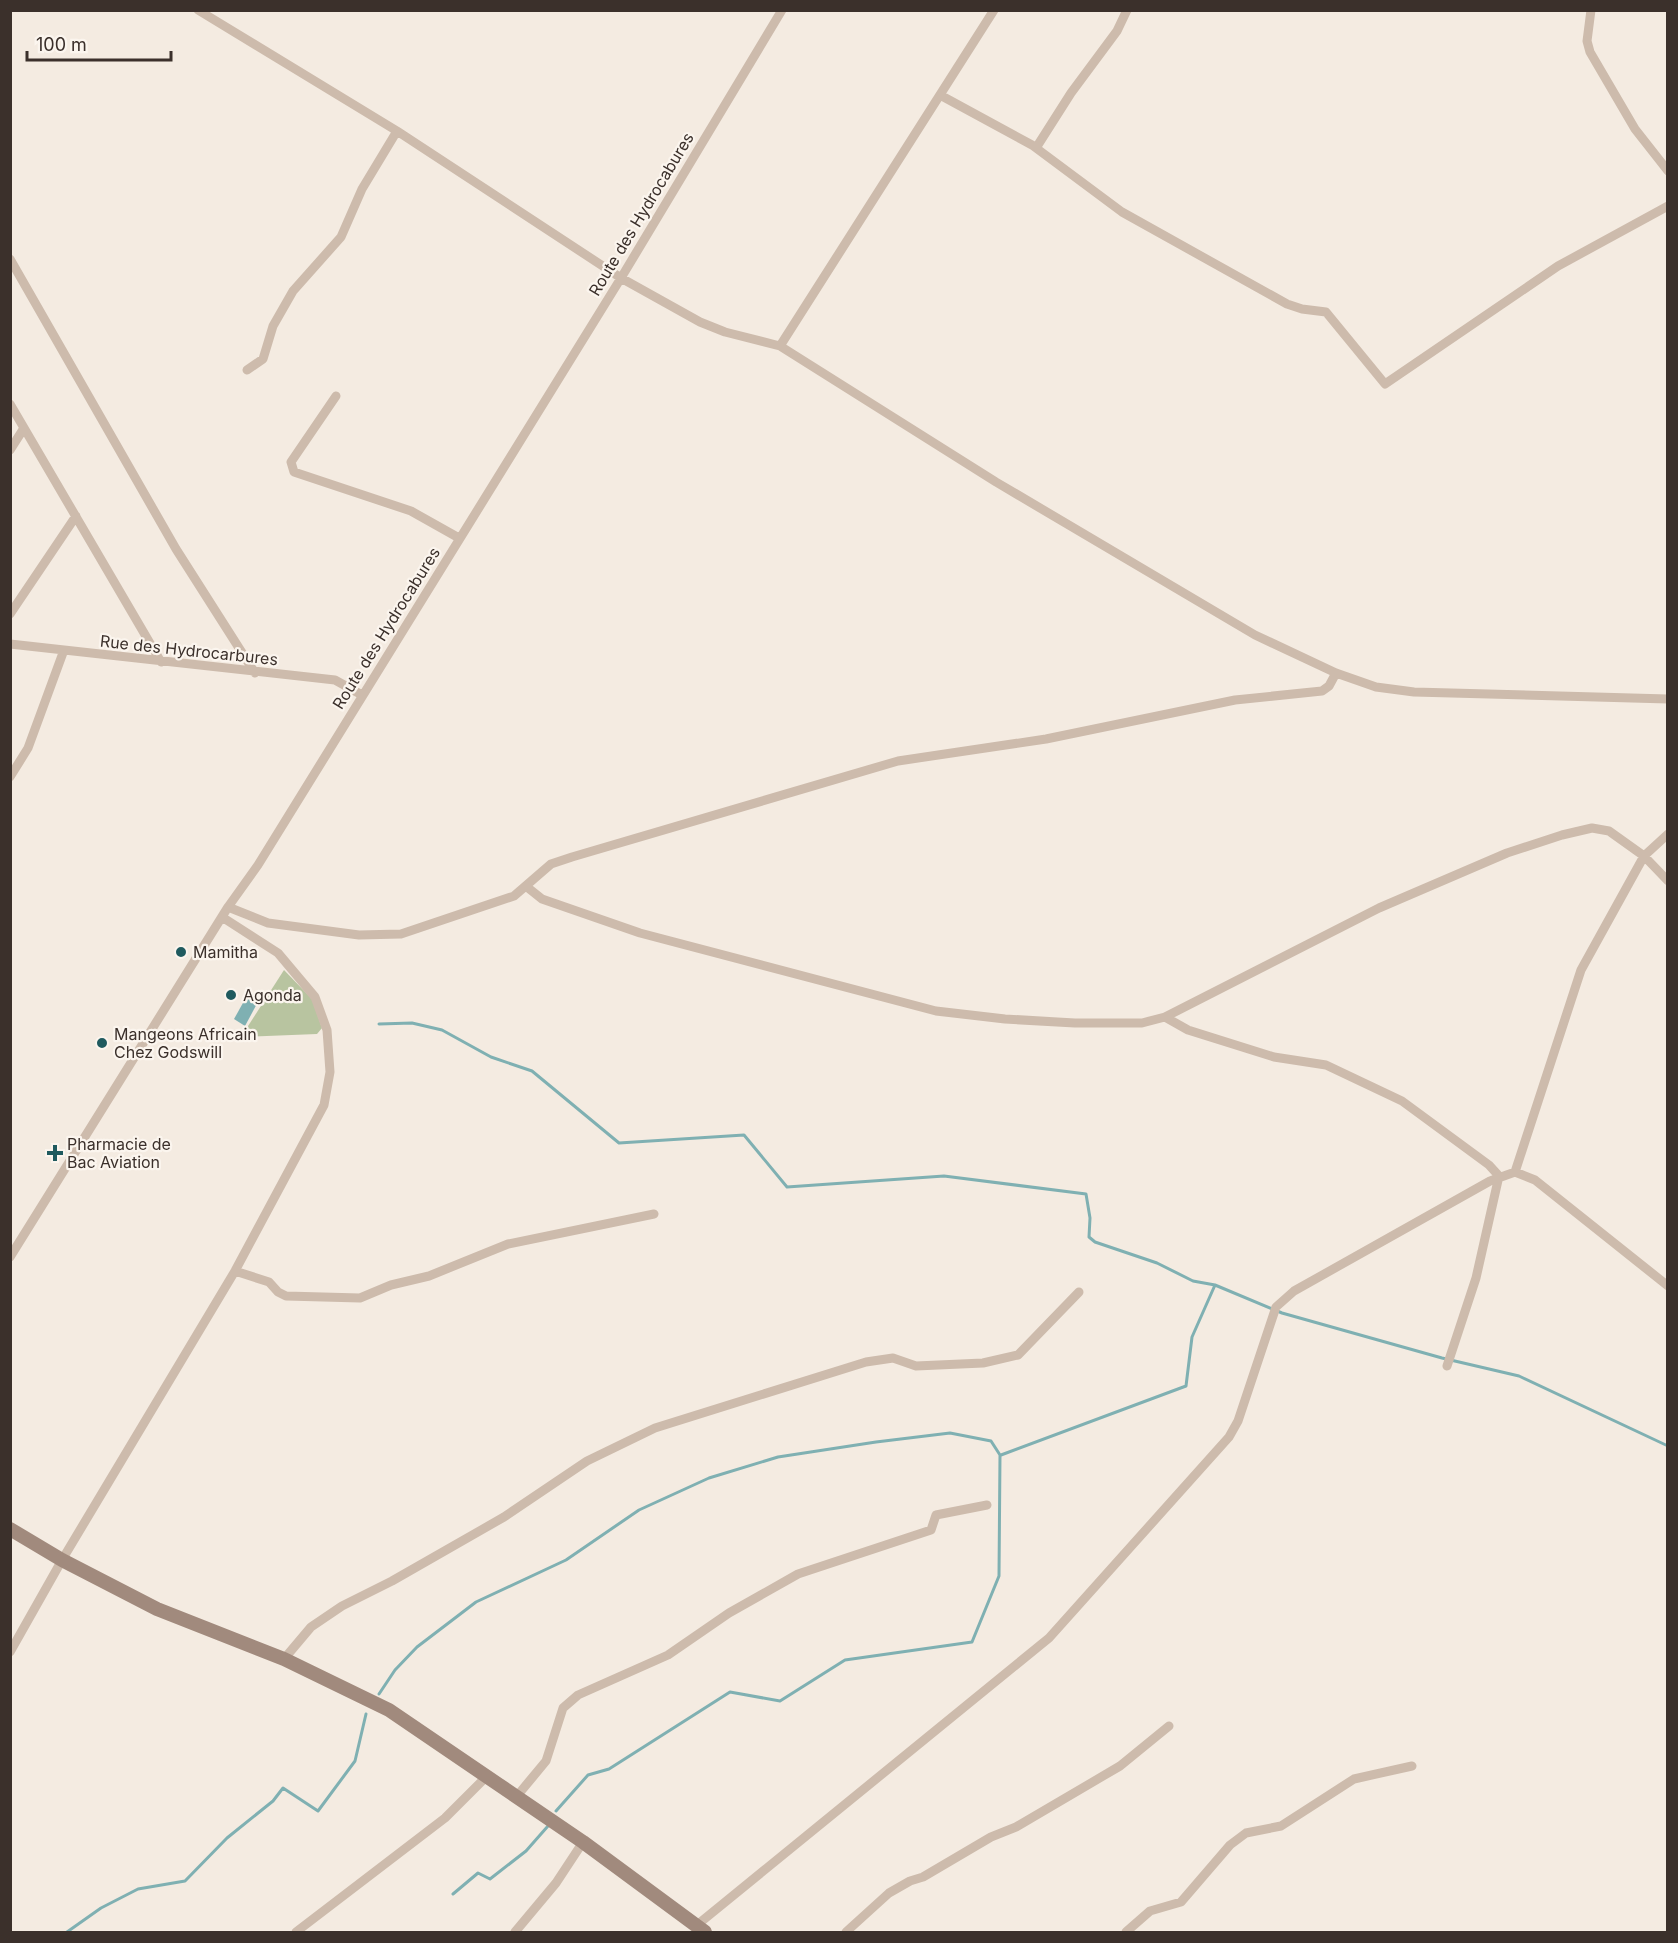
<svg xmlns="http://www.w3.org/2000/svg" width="1678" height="1943" font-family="Inter,sans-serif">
  <rect width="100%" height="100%" fill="#f4ebe1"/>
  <!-- green -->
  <path fill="#b8c4a0" d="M284 970 312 999 322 1028 317 1034 241 1037Z"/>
  <!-- water -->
  <path fill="#7fb0b2" d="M248 994 259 1000 245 1026 234 1019Z"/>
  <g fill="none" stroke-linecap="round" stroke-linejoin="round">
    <!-- stream -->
    <path stroke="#7fb0b2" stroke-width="3" d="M379 1024 412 1023 442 1030 491 1057 532 1071 619 1143 744 1135 787 1187 944 1176 1086 1194 1090 1218 1089 1237 1095 1242 1157 1263 1193 1281 1215 1285
      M1001 1455 1186 1386 1192 1337 1215 1285 1282 1313 1442 1358 1519 1376 1668 1446
      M379 1694 395 1670 417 1647 476 1602 566 1560 639 1510 709 1478 778 1457 876 1442 950 1433 991 1441 1000 1455 999 1576 972 1642 845 1660 780 1701 730 1692 609 1769 588 1775 556 1811
      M453 1894 478 1873 490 1879 526 1851 548 1826
      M67 1932 101 1908 138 1889 185 1881 227 1838 273 1801 283 1788 318 1811 355 1761 366 1714"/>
    <!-- street -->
    <path stroke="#cdbbac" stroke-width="9" d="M198 10 397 131 621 278 700 322 725 332 780 346 996 482 1255 635 1336 673 1376 687 1414 692 1668 699
      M1591 10 1587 41 1590 52 1635 129 1668 171
      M940 95 1032 145 1122 212 1287 304 1302 309 1326 312 1385 384 1558 266 1668 206
      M1036 148 1071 93 1117 31 1127 10
      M10 259 176 549 255 673
      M780 346 994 10
      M247 370 263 359 273 326 293 291 341 237 362 189 397 131
      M336 396 291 462 294 472 411 511 459 538
      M10 404 161 662
      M10 450 24 428
      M10 614 76 516
      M10 644 335 680 362 695
      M10 777 28 748 64 650
      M527 887 542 899 640 933 936 1011 1005 1019 1075 1023H1142L1165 1017 1379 908 1507 853 1562 835 1592 828 1609 831 1644 856 1668 881
      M228 907 268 923 359 935 401 934 514 896 551 864 572 857 898 761 1046 739 1235 700 1322 691 1329 686 1336 673
      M1165 1017 1188 1030 1274 1057 1326 1065 1402 1101 1489 1165 1499 1176 1476 1278 1447 1366
      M1515 1172 1581 970 1644 856 1668 834
      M10 1257 228 907 258 865 621 278 782 10
      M235 1271 269 1282 278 1292 286 1296 360 1298 391 1285 429 1276 508 1244 654 1214
      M10 1652 62 1560 235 1271 324 1105 330 1072 327 1030 315 997 278 953 222 917
      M284 1659 311 1627 342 1606 392 1581 504 1517 587 1461 655 1428 866 1362 893 1358 916 1366 983 1363 1018 1355 1079 1292
      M517 1796 546 1761 563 1708 578 1695 668 1655 729 1613 798 1574 931 1530 936 1515 987 1505
      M697 1925 1049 1638 1229 1437 1238 1421 1276 1307 1294 1291 1490 1181 1515 1172 1535 1180 1668 1286
      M296 1932 445 1818 488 1775
      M515 1932 556 1883 583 1842
      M846 1932 889 1893 910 1881 923 1877 991 1837 1016 1827 1120 1766 1169 1726
      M1126 1932 1150 1911 1181 1902 1230 1845 1246 1833 1281 1826 1354 1779 1412 1766"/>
    <!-- secondary -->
    <path stroke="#a18a7d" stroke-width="14" d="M10 1529 62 1560 157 1609 284 1659 389 1710 583 1842 705 1932"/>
  </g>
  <!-- markers -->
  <g fill="#1f5a5e" stroke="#fbf5ee" stroke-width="2">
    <circle cx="181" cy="952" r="6"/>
    <circle cx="231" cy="995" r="6"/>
    <circle cx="102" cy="1043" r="6"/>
    <path d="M52 1144h6v6h6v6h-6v6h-6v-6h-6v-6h6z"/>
  </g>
  <g text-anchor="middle" stroke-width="4.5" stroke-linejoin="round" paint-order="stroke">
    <!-- street labels -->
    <g font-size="16" fill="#3b302b" stroke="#fbf5ee">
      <text transform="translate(641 214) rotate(-59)" y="6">Route des Hydrocabures</text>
      <text transform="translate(386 628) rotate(-58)" y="6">Route des Hydrocabures</text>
      <text transform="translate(189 650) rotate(6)" y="6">Rue des Hydrocarbures</text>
    </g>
    <!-- poi labels -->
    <g font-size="16" fill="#3b302b" stroke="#fbf5ee" text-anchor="start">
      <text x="193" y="958">Mamitha</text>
      <text x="243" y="1001">Agonda</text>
      <text x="114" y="1040">Mangeons Africain<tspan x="114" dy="18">Chez Godswill</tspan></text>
      <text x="67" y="1150">Pharmacie de<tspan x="67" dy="18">Bac Aviation</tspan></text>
    </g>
  </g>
  <!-- border -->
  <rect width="1678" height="1943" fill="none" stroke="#3b302b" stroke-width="24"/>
  <!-- scale -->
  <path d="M27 51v9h144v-9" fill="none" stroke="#3b302b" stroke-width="3"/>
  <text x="36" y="51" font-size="18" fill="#3b302b" stroke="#fbf5ee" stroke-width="4.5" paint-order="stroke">100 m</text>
</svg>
